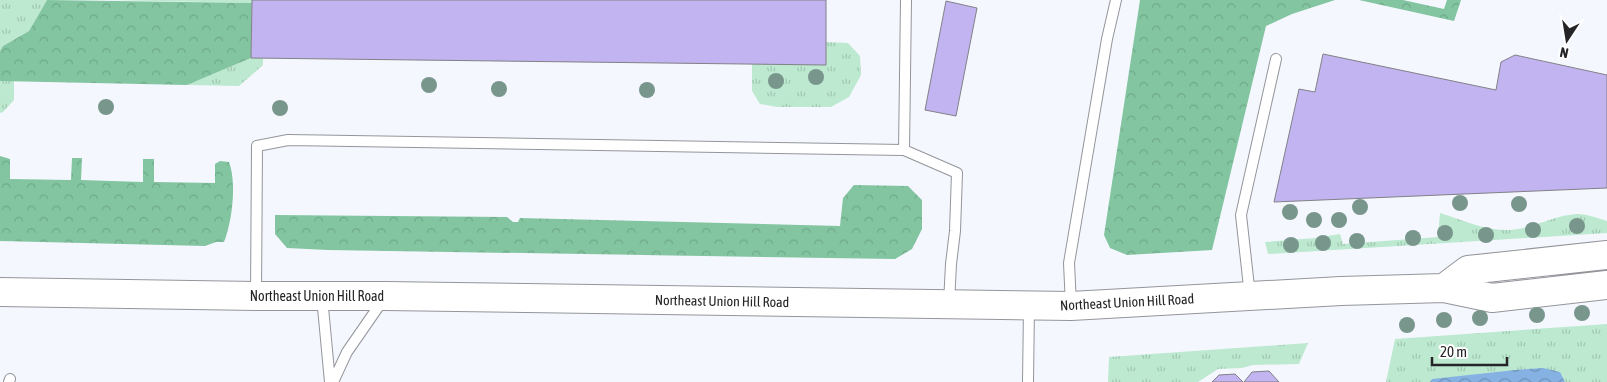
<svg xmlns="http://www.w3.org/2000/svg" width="1607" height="382" font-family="'Asap Condensed',sans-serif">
  <defs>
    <pattern id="grass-tufts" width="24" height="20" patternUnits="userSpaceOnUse" patternTransform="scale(1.25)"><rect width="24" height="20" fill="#bce9cf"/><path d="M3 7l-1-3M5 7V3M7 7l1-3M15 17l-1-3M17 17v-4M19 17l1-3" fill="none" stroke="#a1c8b2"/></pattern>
    <pattern id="forest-crowns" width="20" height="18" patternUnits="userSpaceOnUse" patternTransform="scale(1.25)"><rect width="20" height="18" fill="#82c5a0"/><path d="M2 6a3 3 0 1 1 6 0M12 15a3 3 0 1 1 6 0" fill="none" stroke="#70a98a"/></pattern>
    <pattern id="water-waves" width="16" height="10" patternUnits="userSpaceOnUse" patternTransform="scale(1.25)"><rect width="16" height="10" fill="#85b2e3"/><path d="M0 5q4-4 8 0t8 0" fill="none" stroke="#6d91b8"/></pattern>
  </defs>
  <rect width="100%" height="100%" fill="#f5f7fe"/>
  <!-- grass -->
  <path fill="url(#grass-tufts)" d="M0 0H47L29 31 3 46 0 51Z
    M107 0H252V3Z
    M826 42 848 43 860 56 861 75 849 97 831 107H777L760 104 752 91V64Z
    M251 58H263V65L239 86 187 85Z
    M0 81H14V100L3 112 0 113Z
    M1440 213C1461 219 1482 230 1506 230 1530 230 1554 215 1577 214 1587 214 1598 218 1607 221V233L1268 254 1265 242 1316 238 1340 234 1343 244 1438 237Z
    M1607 324V382H1386L1395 339Z
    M1308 343 1299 364 1253 365 1242 368 1218 369 1198 382H1108L1109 357Z"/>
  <!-- forest -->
  <path fill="url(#forest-crowns)" d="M47 0 252 3 251 58 187 85 0 81V51L3 46 29 31Z
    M1140 0H1335L1292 14 1266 26 1212 250 1127 255 1110 248 1104 235Z
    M1359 0H1403L1444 9 1447 0H1461L1454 21Z
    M0 156 10 159V179L71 180 72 158H82L81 180 143 182V159H154V182L215 183V164L220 161 229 162C237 183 232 222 224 242H216L205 246 0 241Z
    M854 185 908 186 922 200V229L912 249 895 259 328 250 287 248 275 234V215L507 217 513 222H518L520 218 840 226 843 198Z"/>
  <!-- water -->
  <path fill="url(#water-waves)" d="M1543 368 1560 372 1565 382H1430L1432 379 1515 370Z"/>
  <!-- building -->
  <path fill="#c1b4f0" stroke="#828187" d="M252 0H826V65L251 58Z
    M946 1 977 8 956 116 925 110Z
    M1323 54 1496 90 1501 62 1515 55 1607 75V188L1274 202 1299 89 1315 92Z
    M1269 371 1279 382H1244L1252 372Z
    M1235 374 1243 382H1212L1219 375Z"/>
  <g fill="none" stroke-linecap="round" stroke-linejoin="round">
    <defs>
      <path id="lane" d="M904 150 957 173 955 231 951 264 949 303
        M256 295 257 146 288 140 904 150 906 0
        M1250 296 1241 215 1276 59
        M322 297 330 382
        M1071 305 1069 263 1107 39 1116 0
        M9 382 10 379
        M333 382 347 352 383 300
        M1028 382 1029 306"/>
      <path id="secondary" d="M1444 288 1468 270 1607 255
        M0 292 256 296H385L1071 306 1341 291 1444 288 1492 298 1607 285"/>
    </defs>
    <!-- lane casing -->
    <use href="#lane" stroke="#94959b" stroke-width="12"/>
    <!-- secondary casing -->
    <use href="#secondary" stroke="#94959b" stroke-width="30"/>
    <!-- lane -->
    <use href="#lane" stroke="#fff" stroke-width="10"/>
    <!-- secondary -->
    <use href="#secondary" stroke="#fff" stroke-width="28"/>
  </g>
  <!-- trees -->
  <g fill="#79968c">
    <circle cx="816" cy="77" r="8"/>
    <circle cx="776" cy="81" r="8"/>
    <circle cx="429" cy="85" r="8"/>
    <circle cx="499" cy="89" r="8"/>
    <circle cx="647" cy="90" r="8"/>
    <circle cx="106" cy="107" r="8"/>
    <circle cx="280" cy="108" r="8"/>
    <circle cx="1460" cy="203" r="8"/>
    <circle cx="1519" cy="204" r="8"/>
    <circle cx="1360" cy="207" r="8"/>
    <circle cx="1290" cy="212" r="8"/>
    <circle cx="1314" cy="220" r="8"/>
    <circle cx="1339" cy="220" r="8"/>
    <circle cx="1577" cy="226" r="8"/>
    <circle cx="1533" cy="230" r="8"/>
    <circle cx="1445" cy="233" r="8"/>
    <circle cx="1486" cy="235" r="8"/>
    <circle cx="1413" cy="238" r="8"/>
    <circle cx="1357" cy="241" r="8"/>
    <circle cx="1323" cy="243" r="8"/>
    <circle cx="1291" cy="245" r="8"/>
    <circle cx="1582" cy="313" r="8"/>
    <circle cx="1537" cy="315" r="8"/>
    <circle cx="1480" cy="318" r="8"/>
    <circle cx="1444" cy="320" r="8"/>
    <circle cx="1407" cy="325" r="8"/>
  </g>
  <g text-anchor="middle" stroke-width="5" stroke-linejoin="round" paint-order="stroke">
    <!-- street labels -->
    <g font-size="14" fill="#252528" stroke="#fff">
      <text x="317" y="301">Northeast Union Hill Road</text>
      <text transform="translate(722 301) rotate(1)" y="5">Northeast Union Hill Road</text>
      <text transform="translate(1127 302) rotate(-3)" y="5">Northeast Union Hill Road</text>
    </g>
  </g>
  <!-- north arrow -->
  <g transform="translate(1567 40) rotate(192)" stroke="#ffffff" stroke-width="4" paint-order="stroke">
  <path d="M0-4L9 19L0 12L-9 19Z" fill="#252528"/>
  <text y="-8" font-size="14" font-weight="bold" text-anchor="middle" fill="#252528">N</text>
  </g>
  <!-- scale -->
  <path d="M1432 357v8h75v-8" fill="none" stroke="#252528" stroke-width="2.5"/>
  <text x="1440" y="357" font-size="15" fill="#252528" stroke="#ffffff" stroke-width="4" paint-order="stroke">20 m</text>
</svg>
